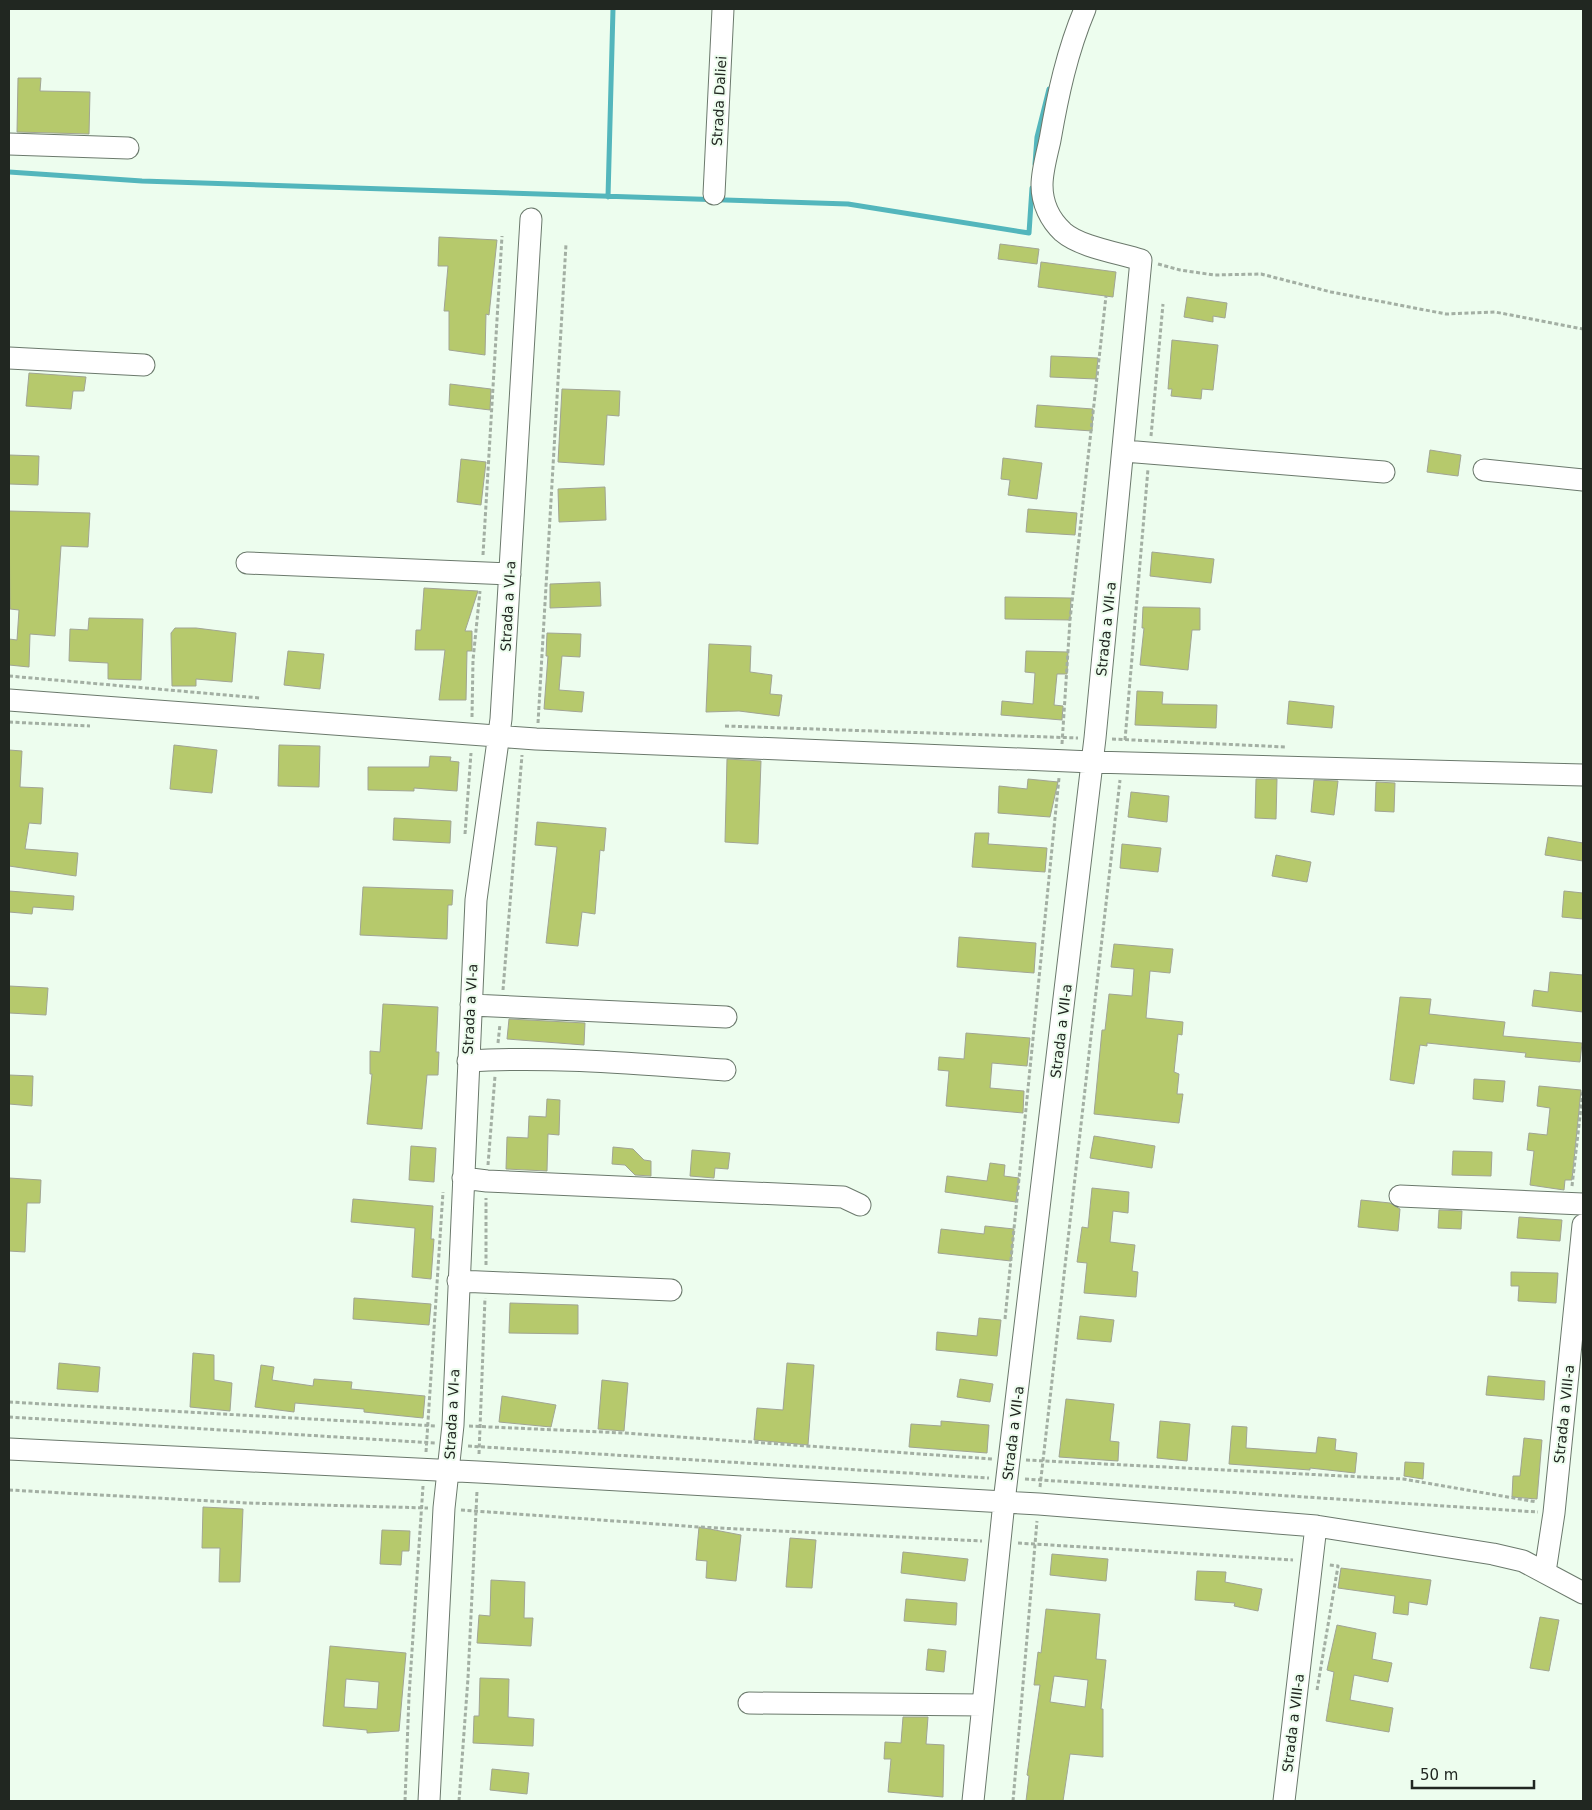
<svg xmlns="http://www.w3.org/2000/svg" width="1592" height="1810" font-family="'DejaVu Sans',sans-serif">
  <rect width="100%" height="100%" fill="#edfdee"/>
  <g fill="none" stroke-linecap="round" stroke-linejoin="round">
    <!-- stream -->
    <path stroke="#53b6bc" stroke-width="5" d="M1035 164 1037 137 1049 89
      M9 172 142 181 848 204 1029 233 1032 188
      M608 197 613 9"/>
  </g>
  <!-- building -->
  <path fill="#b6c96c" stroke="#a1a594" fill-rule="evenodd" d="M18 78H41L40 91 90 92 89 134 17 132Z
    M439 237 497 240 489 315 486 314 485 355 449 350V311H444L448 266H438Z
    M1000 244 1039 249 1037 264 998 259Z
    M1041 262 1116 272 1113 297 1038 287Z
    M1187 297 1227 303 1225 318 1213 316V322L1184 317Z
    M1172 340 1218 345 1213 390 1202 389 1201 399 1171 396 1172 389H1168Z
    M1051 356 1098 358 1096 379 1050 377Z
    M29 373 86 377 84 391H73L71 409 26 406Z
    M450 384 491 389 490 410 449 405Z
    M562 389 620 391 619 416 607 415 604 465 558 462Z
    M1037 405 1093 409 1092 431 1035 427Z
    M1430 450 1461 455 1458 476 1427 472Z
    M9 455 39 456 38 485 9 484Z
    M1003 458 1042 463 1037 499 1008 495 1010 480 1001 479Z
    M461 459 486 462 481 505 457 502Z
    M605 487 606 520 559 522 558 489Z
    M1028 509 1077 513 1075 535 1026 532Z
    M9 511 90 513 88 547 61 546 55 636 30 634 29 667 9 665V639L17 640 19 610 10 609Z
    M1152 552 1214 559 1211 583 1150 576Z
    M600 582 601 606 550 608V584Z
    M424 588 478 591 465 631H472V651H467L466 700H439L445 650H415L416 630H421Z
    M1005 597 1071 598 1070 620 1005 619Z
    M1143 607 1200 608V630H1192L1188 670 1140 665 1144 628H1142Z
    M89 618 143 619 141 680 108 679V663L69 661 70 629 88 630Z
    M175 628H196L236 633 232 682 196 679V686H172L171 633Z
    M547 633 581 634 580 657 562 656 559 690 584 692 582 712 544 709 548 656H546Z
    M709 644 751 646 750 672 772 675 770 694 782 695 779 716 739 711 706 712Z
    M288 651 324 654 320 689 284 685Z
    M1026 651 1068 652 1067 674H1057L1054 705 1063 706 1062 720 1001 715 1002 701 1033 704 1035 673 1025 672Z
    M1137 691 1163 692 1162 704 1217 705 1216 728 1135 725Z
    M1289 701 1334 706 1332 728 1287 724Z
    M174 745 217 750 212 793 170 789Z
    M279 745 320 746 319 787 278 786Z
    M9 750 22 751 20 787 43 788 41 824 29 823 25 849 78 853 76 876 9 866Z
    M430 756 451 757 450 761 459 762 457 791 414 788V791L368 790V767H429Z
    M727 759 761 761 758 844 725 842Z
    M1028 779 1058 782 1050 817 998 813 999 786 1027 789Z
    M1256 779H1277L1276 819 1255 818Z
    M1314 780 1338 781 1334 815 1311 812Z
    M1376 782 1395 783 1394 812 1375 811Z
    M1131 792 1169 796 1167 822 1128 817Z
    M394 818 451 821 450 843 393 840Z
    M537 822 606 828 604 851 600 850 595 914 582 912 578 946 546 943 557 847 535 845Z
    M975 833H989L988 844 1047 848 1045 872 972 867Z
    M1548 837 1583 843V861L1545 855Z
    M1122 844 1161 848 1158 872 1120 868Z
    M1276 855 1311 862 1307 882 1272 876Z
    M363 887 453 890 452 905H448L447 939 360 935Z
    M9 891 74 896 73 910 33 907 32 914 9 912Z
    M1564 891 1583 893V919L1562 917Z
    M959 937 1036 943 1034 973 957 967Z
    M1114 944 1173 949 1170 973 1150 971 1146 1018 1183 1022 1182 1035 1178 1034 1174 1072 1179 1074 1177 1094H1183L1179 1123 1094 1114 1102 1030H1105L1109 994 1132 996 1134 969 1111 967Z
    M1550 972 1583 975V1012L1532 1006 1534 990 1548 992Z
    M9 986 48 988 46 1015 9 1013Z
    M1400 997 1431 999 1429 1014 1505 1022 1503 1036 1582 1043 1580 1062 1525 1057 1526 1053 1427 1043V1046L1420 1045 1414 1084 1390 1080Z
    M383 1004 438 1007 436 1052H439L438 1075H427L422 1129 367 1124 372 1074H370V1051L380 1052Z
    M509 1019 585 1023 584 1045 507 1039Z
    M966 1033 1030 1038 1027 1066 992 1063 990 1088 1024 1091 1023 1113 946 1106 949 1071 938 1070 939 1057 964 1059Z
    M9 1075 33 1076 32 1106 9 1104Z
    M1474 1079 1505 1081 1503 1102 1473 1099Z
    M1539 1086 1581 1090 1572 1180H1565L1564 1190 1530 1185 1534 1151 1527 1150 1529 1133 1547 1135 1550 1108 1537 1106Z
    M547 1099 560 1100 559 1135 548 1134 547 1171 506 1169 507 1137 528 1138 529 1116 546 1117Z
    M1094 1136 1155 1146 1152 1168 1090 1158Z
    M411 1146 436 1148 434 1182 409 1180Z
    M613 1147 633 1149 644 1160 651 1161V1176L635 1175 625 1165 612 1164Z
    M692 1150 730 1153 728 1169 715 1168 714 1178 690 1176Z
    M1453 1151 1492 1152 1491 1176 1452 1175Z
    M990 1163 1005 1165 1004 1176 1019 1178 1016 1202 945 1192 947 1176 987 1181Z
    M9 1178 41 1180 40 1203H27L25 1252 9 1251Z
    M1092 1188 1129 1192 1128 1213 1113 1211 1110 1242 1135 1245 1132 1271 1138 1272 1136 1297 1084 1293 1087 1263 1077 1262 1082 1227 1088 1228Z
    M353 1199 433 1206 431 1239H434L431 1279 412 1277 415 1228 351 1222Z
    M1361 1200 1390 1203 1400 1209 1398 1231 1358 1227Z
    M1439 1210 1462 1211 1461 1229 1438 1228Z
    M1519 1217 1562 1220 1560 1241 1517 1238Z
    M985 1226 1014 1229 1011 1261 938 1253 941 1229 984 1234Z
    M1511 1272 1558 1273 1556 1303 1518 1301 1519 1286H1511Z
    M354 1298 431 1304 429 1325 353 1319Z
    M510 1303 578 1305V1334L509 1333Z
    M1080 1316 1114 1320 1111 1342 1077 1339Z
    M979 1318 1001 1320 997 1356 936 1350 937 1332 977 1336Z
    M193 1353 214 1355V1380L232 1383 230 1411 190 1407Z
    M59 1363 100 1367 98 1392 57 1389Z
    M787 1363 814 1365 808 1445 754 1440 757 1408 783 1410Z
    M261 1365 274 1367 272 1380 313 1386 314 1379 352 1382 351 1389 425 1396 423 1418 364 1412V1409L295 1403 294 1412 255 1407Z
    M1488 1376 1545 1381 1544 1400 1486 1395Z
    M960 1379 993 1384 990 1402 957 1397Z
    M602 1380 628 1383 624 1431 598 1429Z
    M502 1396 556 1405 551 1427 499 1422Z
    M1066 1399 1114 1404 1110 1441 1119 1442 1118 1461 1059 1457Z
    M941 1421 989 1425 987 1453 909 1447 911 1424 941 1426Z
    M1160 1421 1190 1424 1187 1461 1157 1458Z
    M1232 1426 1247 1427 1246 1448 1316 1453 1318 1437 1336 1439 1335 1450 1357 1453 1355 1473 1310 1468V1470L1229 1464Z
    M1524 1438 1542 1440 1537 1499 1512 1497 1513 1476H1520Z
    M1405 1462 1424 1463 1423 1479 1404 1476Z
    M203 1507 243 1509 240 1582H219L220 1548H202Z
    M699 1527 741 1535 736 1581 706 1578 707 1561 696 1560Z
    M382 1530 410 1531 409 1551H402L401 1565 380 1564Z
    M790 1538 816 1540 812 1588 786 1587Z
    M903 1552 968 1559 965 1581 901 1573Z
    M1052 1554 1108 1559 1106 1581 1050 1575Z
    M1341 1568 1431 1580 1427 1605 1409 1602 1408 1615 1393 1613 1395 1596 1338 1588Z
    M1197 1571 1226 1572 1225 1582 1262 1589 1258 1611 1234 1606 1235 1603 1195 1600Z
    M491 1580 525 1582 524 1618H533L531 1646 477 1643 479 1615 490 1616Z
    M906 1599 957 1603 956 1625 904 1621Z
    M1046 1609 1100 1614 1096 1659 1106 1660 1101 1709H1103V1757L1070 1754 1063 1801H1026L1029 1776 1027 1775 1040 1685H1034L1038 1652 1041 1653ZM1054 1676 1088 1680 1085 1707 1050 1702Z
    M1540 1617 1559 1620 1549 1671 1530 1668Z
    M1337 1625 1376 1633 1372 1659 1392 1663 1388 1682 1354 1675 1350 1700 1393 1708 1389 1732 1326 1721 1334 1672 1327 1670Z
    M330 1646 406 1653 399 1731 367 1733V1730L323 1726ZM346 1679 379 1682 377 1709 344 1707Z
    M928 1649 946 1651 944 1672 926 1670Z
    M480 1678 509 1679 508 1717 534 1719 533 1746 473 1743 474 1716H479Z
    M903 1717H928L926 1744 944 1745 943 1797 888 1792 891 1759H884L885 1742 901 1743Z
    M492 1769 529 1773 527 1794 490 1790Z"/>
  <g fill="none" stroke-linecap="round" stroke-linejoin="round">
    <defs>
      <path id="minor" d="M9 144 128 148
        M714 194 723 9
        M9 358 144 365
        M1124 451 1384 472
        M1484 470 1583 480
        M247 563 510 574
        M9 700 536 739 1092 762 1583 775
        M471 1005 726 1017
        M468 1061C554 1056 640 1064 725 1070
        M463 1178 487 1181 843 1197 860 1205
        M1400 1196 1583 1204
        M458 1281 671 1290
        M9 1449 478 1472 1039 1504 1316 1526 1493 1554 1523 1561 1583 1593
        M1545 1572 1554 1513 1583 1225
        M749 1703 983 1705
        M429 1801 444 1508 453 1425 476 900 501 719 531 219
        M973 1801 1004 1502 1095 738 1141 260C1119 253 1080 247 1063 232 1050 220 1042 203 1042 185 1042 171 1047 154 1050 140 1058 94 1067 52 1085 9
        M1284 1801 1316 1526"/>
    </defs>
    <!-- minor casing -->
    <use href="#minor" stroke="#6b796c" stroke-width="23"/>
    <!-- path -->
    <path stroke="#a3afa3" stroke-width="3" stroke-dasharray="4 2.5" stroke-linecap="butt" d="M1158 264 1180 270 1214 275 1261 274 1331 292 1446 314 1495 312 1583 329
      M1151 436 1163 304
      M483 555 502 236
      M9 676 260 698
      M472 717 473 660 480 591
      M9 722 90 726
      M538 723 566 244
      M725 726 1078 738
      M1112 739 1286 747
      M1125 740 1148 469
      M1062 744 1070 620 1106 296
      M465 834 471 753
      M503 990 522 755
      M498 1043 500 1024
      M488 1165 495 1076
      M1572 1186 1583 1090
      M486 1265V1198
      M1005 1319 1059 778
      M9 1402 436 1426
      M9 1417 435 1443
      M469 1426 624 1433 992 1459
      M468 1446 989 1478
      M426 1452 443 1192
      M479 1454 485 1298
      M1026 1460 1403 1479 1537 1502
      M1025 1479 1538 1512
      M1040 1487 1120 780
      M9 1490 248 1503 428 1508
      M461 1510 699 1527 982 1541
      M1018 1543 1293 1560
      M1317 1690 1338 1566 1329 1565
      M405 1801 409 1696 423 1486
      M459 1801 468 1678 477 1491
      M1013 1801 1037 1521"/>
    <!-- minor -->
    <use href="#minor" stroke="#fff" stroke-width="21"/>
  </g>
  <g text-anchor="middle" stroke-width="4" stroke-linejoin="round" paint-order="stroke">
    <!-- street labels -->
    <g font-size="14" fill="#212721" stroke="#edfdee">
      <text transform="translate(719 101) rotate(-87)" y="5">Strada Daliei</text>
      <text transform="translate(508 606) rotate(-87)" y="5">Strada a VI-a</text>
      <text transform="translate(1106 629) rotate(-84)" y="5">Strada a VII-a</text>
      <text transform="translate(470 1009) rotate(-87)" y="5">Strada a VI-a</text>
      <text transform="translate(1061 1031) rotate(-83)" y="5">Strada a VII-a</text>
      <text transform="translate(452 1414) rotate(-87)" y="5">Strada a VI-a</text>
      <text transform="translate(1564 1414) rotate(-84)" y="5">Strada a VIII-a</text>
      <text transform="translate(1013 1433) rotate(-83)" y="5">Strada a VII-a</text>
      <text transform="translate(1293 1723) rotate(-83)" y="5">Strada a VIII-a</text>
    </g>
  </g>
  <!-- border -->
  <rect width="1592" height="1810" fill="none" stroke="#212721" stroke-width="20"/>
  <!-- scale -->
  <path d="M1412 1780v8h122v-8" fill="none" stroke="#212721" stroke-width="2.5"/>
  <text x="1420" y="1780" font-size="15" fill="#212721" stroke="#edfdee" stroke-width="4" paint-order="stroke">50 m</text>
</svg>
